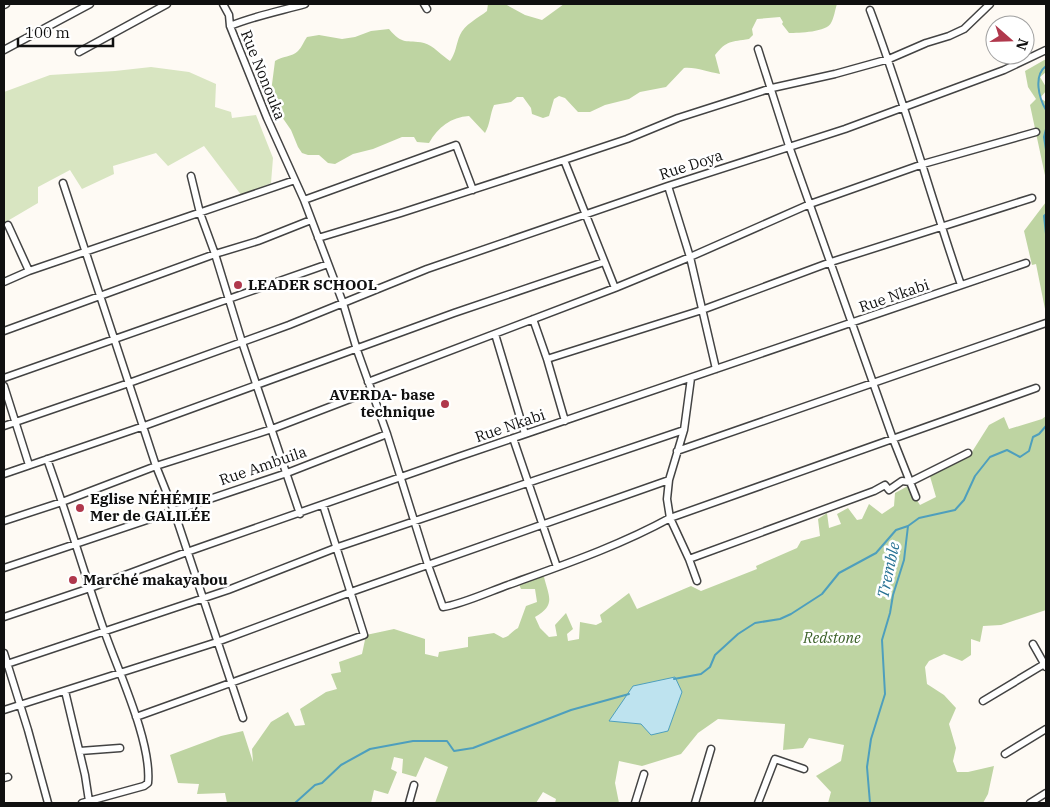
<svg xmlns="http://www.w3.org/2000/svg" width="1050" height="807" font-family="'IBM Plex Serif',serif">
  <rect width="100%" height="100%" fill="#fefaf4"/>
  <!-- green -->
  <path fill="#d8e5c1" d="M151 67 189 72 216 84 215 107 231 112 232 118 256 115 273 158 271 183 242 196 204 146 168 166 156 153 113 166 114 174 82 189 70 170 38 187V203L4 223V92L50 75 115 71Z"/>
  <!-- forest -->
  <path fill="#bed4a2" d="M488 4H505L525 15 542 20 564 4H837C835 10 834 18 831 23 827 32 799 33 789 33L782 24 783 22 780 17 757 19 752 29 753 35 749 39C731 42 727 40 715 55L720 74C707 72 697 67 684 68L666 87 640 92 629 99 605 105 590 112H578L565 98 559 96 554 99 549 116 543 118 532 114 531 108 523 97H517L511 102 494 105C490 114 490 125 485 133L469 116C451 117 438 127 429 143L417 142 414 137H402L373 149 353 154 335 164 328 163 319 155H308L302 153 298 147 291 130 273 104 271 92 275 61C282 56 292 57 298 51 302 47 304 41 307 37L319 35 342 39 355 37 371 31 389 29C403 46 406 39 424 43 433 45 442 56 450 61 456 53 456 44 460 35 464 25 478 18 487 11Z
    M1046 59V72L1040 77 1046 87V91L1040 98 1046 102V180L1030 105 1036 99 1028 87 1025 71Z
    M1046 202V314L1036 264 1032 265 1024 231Z
    M1046 416V610L1001 625 983 626 980 642 971 639V655L962 661 944 654 929 661 925 667 927 684 944 695 956 708 949 724 956 748 953 761 957 772H968L994 766 988 794 983 803H828L831 792 816 776 841 761 844 745 809 738 803 748 783 750 785 724 718 719 698 733 681 754 642 766 619 761 615 783 619 803H555L556 799 543 792 536 803H435L448 767 425 757 416 777 402 773 403 759 394 757 391 769 397 772 388 794 374 790 371 803H227L225 793 197 794 199 784 178 783 170 755 221 736 243 731 253 762 252 749 271 722 288 712 295 726 305 725 300 709 326 692 337 689 331 674 341 672 339 662 362 654 366 635 394 629 425 639V654L438 657 439 652 468 647V637L494 633 503 638C510 636 512 631 518 628L526 606 537 602 535 589H521L518 582 537 576 544 577C549 597 556 605 535 617L540 628 549 637 557 636 555 625 566 613 573 629 567 634 568 641 579 639 580 622 596 625 602 622 600 615 629 593 637 609 691 586 701 591 757 569 756 566 797 548 801 541 820 536 818 519 827 513 829 528 841 524 837 514 848 508 857 520 862 519 869 504 882 514 894 506 895 493 908 486 920 505 936 497 929 473 970 455 989 425 1004 417 1009 429 1042 419Z"/>
  <!-- water -->
  <path fill="#bee3ef" stroke="#4e9fbd" d="M675 677 682 692 668 731 651 735 641 724 609 721 633 686Z"/>
  <g fill="none" stroke-linecap="round" stroke-linejoin="round">
    <!-- stream -->
    <path stroke="#4e9fbd" stroke-width="2" d="M1046 66C1033 76 1039 98 1046 110
      M1046 129 1044 137 1046 150
      M1046 214 1044 216 1046 234
      M674 679 701 674 710 667 715 655 738 634 755 623 780 619 791 614 822 594 839 573 876 553 896 530 908 526
      M295 803 315 785 322 783 341 765 370 749 413 741H447L454 751 473 748 571 710 629 694
      M870 803 867 767 871 739 885 694 882 640 890 613 893 595 904 560 908 526 919 518 955 510 964 500 975 476 990 457 1007 450 1020 457 1029 451 1033 437 1039 434 1046 426"/>
    <defs>
      <path id="street" d="M223 4 229 15 230 26 267 118 304 200 343 303 357 350 387 434 428 565 443 607C460 605 491 591 508 585 563 565 619 546 670 518L1036 388
        M424 4 427 9
        M4 5 6 4
        M870 10C904 100 930 194 961 285
        M230 26C254 16 280 11 305 4
        M758 49 789 146 893 439 916 497
        M4 50 90 4
        M79 52 167 4
        M564 160 615 288
        M191 176 200 213 215 254 242 342 300 514
        M63 183 156 466 174 511 243 718
        M668 186 690 257 716 369
        M304 200 456 145 473 190
        M8 225 29 271
        M318 238 401 213 564 160 627 139 678 118 772 88 835 74 889 59 926 43 949 36 964 29 990 4
        M4 282 29 271 295 180
        M533 319 547 359 565 421
        M4 331 215 254 258 241 311 220
        M495 334 525 434
        M547 359 702 310 831 262 1032 198
        M4 378 328 264
        M691 378 684 430 669 480 667 499 670 518 689 559 697 581
        M368 382 615 288 690 257 810 204 923 164 1036 132
        M4 386 29 465
        M4 426 129 383 289 325 427 269 668 186 845 129 1004 70 1046 50
        M513 438 557 567
        M677 451 1046 323
        M47 459C68 517 85 576 105 633 119 673 152 743 148 783L144 786 82 803
        M4 474 144 426 454 313 604 262
        M4 521 62 502 156 466 272 429 371 391
        M689 559 874 491 885 485 889 490 902 481 910 482 968 453
        M4 568 287 473 387 434
        M4 617 90 588 187 552 458 457 1026 263
        M1033 644 1046 667
        M4 653 28 730 48 803
        M4 665 228 590 338 547 684 430
        M65 691 85 775 89 801
        M983 701 1046 663
        M4 710 217 642 351 592 669 480
        M136 717 364 635 323 505
        M80 751 120 748
        M1005 754 1046 729
        M4 778 8 777
        M409 803 414 785
        M635 803 644 774
        M695 803 711 749
        M758 803 775 759 804 769
        M1030 803 1046 793"/>
    </defs>
    <!-- street casing -->
    <use href="#street" stroke="#434343" stroke-width="9"/>
    <!-- street -->
    <use href="#street" stroke="#fff" stroke-width="6"/>
  </g>
  <!-- markers -->
  <g fill="#b0384c" stroke="#fff" stroke-width="2">
    <circle cx="238" cy="285" r="5"/>
    <circle cx="445" cy="404" r="5"/>
    <circle cx="80" cy="508" r="5"/>
    <circle cx="73" cy="580" r="5"/>
  </g>
  <g text-anchor="middle" stroke-width="5" stroke-linejoin="round" paint-order="stroke">
    <!-- street labels -->
    <g font-size="15" fill="#101010" stroke="#fff">
      <text transform="translate(263 75) rotate(68)" y="5">Rue Nonouka</text>
      <text transform="translate(691 165) rotate(-18)" y="5">Rue Doya</text>
      <text transform="translate(894 296) rotate(-19)" y="5">Rue Nkabi</text>
      <text transform="translate(510 426) rotate(-19)" y="5">Rue Nkabi</text>
      <text transform="translate(263 466) rotate(-19)" y="5">Rue Ambuila</text>
    </g>
    <!-- poi labels -->
    <g font-size="15" font-weight="bold" fill="#101010" stroke="#fff" text-anchor="start">
      <text x="248" y="290">LEADER SCHOOL</text>
      <text x="435" y="400" text-anchor="end">AVERDA- base<tspan x="435" dy="17">technique</tspan></text>
      <text x="90" y="504">Eglise NÉHÉMIE<tspan x="90" dy="17">Mer de GALILÉE</tspan></text>
      <text x="83" y="585">Marché makayabou</text>
    </g>
    <!-- park labels -->
    <g font-size="15" font-style="italic" fill="#3a6027" stroke="#fff">
      <text x="832" y="643">Redstone</text>
    </g>
    <!-- water labels -->
    <g font-size="16" font-style="italic" fill="#277193" stroke="#fff">
      <text transform="translate(888 570) rotate(-78)" y="6">Tremble</text>
    </g>
  </g>
  <!-- border -->
  <rect width="1050" height="807" fill="none" stroke="#101010" stroke-width="10"/>
  <!-- north arrow -->
  <g transform="translate(1010 40) rotate(110)"><circle r="24" fill="#ffffff" stroke="#9f9f9f"/>
  <path d="M0-4L9 19L0 12L-9 19Z" fill="#b0384c"/>
  <text y="-8" font-size="14" font-weight="bold" text-anchor="middle" fill="#101010">N</text>
  </g>
  <!-- scale -->
  <path d="M18 38v8h95v-8" fill="none" stroke="#101010" stroke-width="2.5"/>
  <text x="25" y="38" font-size="15" fill="#101010" stroke="#ffffff" stroke-width="4" paint-order="stroke">100 m</text>
</svg>
